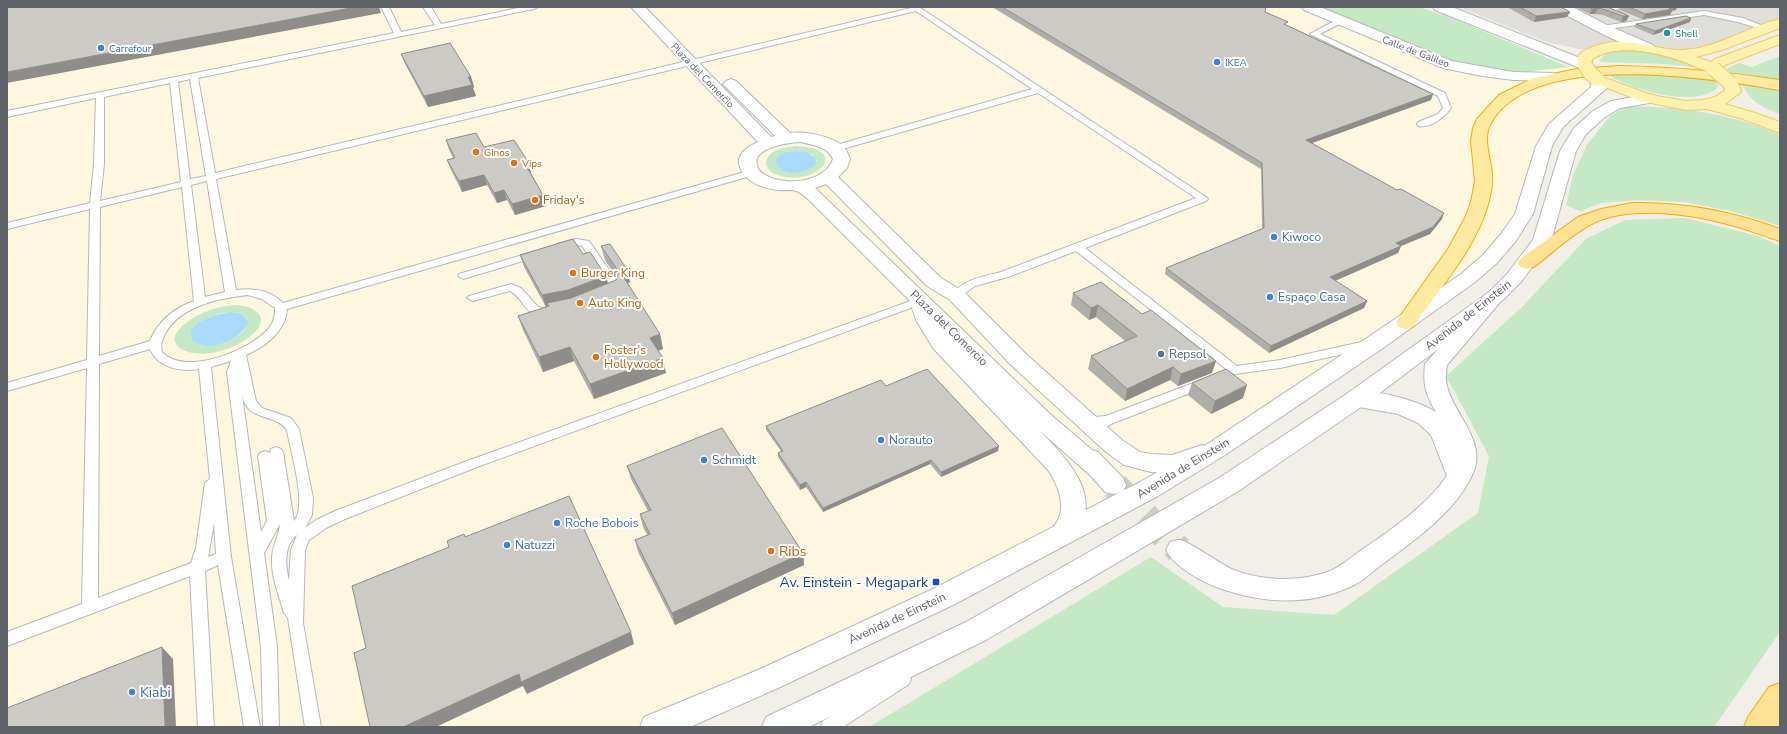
<svg xmlns="http://www.w3.org/2000/svg" width="1787" height="734" font-family="'Nunito Sans',sans-serif">
  <rect width="100%" height="100%" fill="#f1efe8"/>
  <!-- commercial -->
  <path fill="#fef7e0" d="M7 7H1317L1516 73 1585 65 1599 84 1557 124 1534 182 1490 259 1149 489 653 727H7Z"/>
  <!-- industrial -->
  <path fill="#e0deda" d="M1459 7H1780V23L1701 52 1579 49 1547 42Z"/>
  <!-- green -->
  <path fill="#c5e8c5" fill-rule="evenodd" d="M1317 7H1419L1452 18 1568 67 1516 73 1449 62Z
    M1624 50C1652 51 1675 57 1701 68L1666 64 1599 62C1604 52 1613 52 1624 50Z
    M1780 56V80L1730 72 1727 70 1728 68 1739 63 1752 67Z
    M1609 75H1660L1716 80 1718 87C1698 109 1631 90 1609 75Z
    M1742 84 1780 90V114C1761 107 1752 103 1742 84Z
    M1627 106C1680 107 1731 113 1780 135V226L1731 211 1684 202 1639 200 1601 203 1580 211 1566 205 1573 175 1587 145 1610 116Z
    M795 146C855 148 814 190 775 174 771 172 766 168 766 163 766 150 786 147 795 146ZM796 151 813 155 817 161 783 154Z
    M1685 218 1758 236 1780 246V632L1714 727H869L1151 557 1223 607 1334 615 1478 513 1489 456 1446 376 1521 308 1586 239 1625 220Z
    M237 305C266 308 269 325 245 340 234 347 223 351 211 353 188 357 158 345 186 323 201 311 219 306 237 305ZM221 313C230 313 240 310 247 318 247 321 247 325 245 328 240 340 208 348 196 343 192 342 191 339 190 336L203 320Z"/>
  <!-- water -->
  <path fill="#aadaff" d="M796 151 808 153 816 158 815 165C805 174 783 177 775 163 777 153 787 152 796 151Z
    M230 312C239 313 246 313 248 323 239 341 210 352 192 341 184 322 217 314 230 312Z"/>
  <g fill="none" stroke-linecap="round" stroke-linejoin="round">
    <!-- minor-tunnel-far1 -->
    <path stroke="#ccccc8" stroke-width="22" stroke-dasharray="22 11" stroke-linecap="butt" d="M1115 486 1116 487"/>
    <!-- minor-tunnel -->
    <path stroke="#ccccc8" stroke-width="28" stroke-dasharray="28 14" stroke-linecap="butt" d="M1115 486 1179 550"/>
    <defs>
      <path id="service" d="M381 7H389L401 32 435 25 423 7H431L441 24 523 7H538L534 9 198 78 215 173 911 8 910 7H919L1206 197 1208 199 1206 201 1085 248 1237 366 1280 360 1366 341 1370 342 1372 345 1370 348 1366 349 1280 368 1235 374 1231 373 1076 251 1008 277 975 286 965 293 961 298H953L951 296C963 279 982 277 1001 272L1196 198 1038 93 839 150H833L831 148 833 146 1032 89 916 11 216 179 236 290C253 288 271 290 283 303L748 171 751 170 756 173 754 175 287 309C286 331 265 347 246 355L256 401 262 408 291 418 299 429 313 498 312 515 305 528 316 520 335 511 467 461 916 299H924L926 301 924 303 477 467 345 519 326 528 309 540 305 550 303 623 321 727H305L288 618 284 613C279 595 271 577 272 558 272 547 279 536 280 524L264 553 277 647 279 727H263L261 647 227 372 231 361 211 367 231 557 260 727H244L218 565 205 571 214 727H198L190 576 7 646V632L82 604 87 368 7 391V383L87 360 90 209 7 229V223L90 203 94 164 96 98 7 117V111L394 33ZM190 79 206 176 190 179 178 82ZM170 83 181 182 100 201 104 164V97ZM207 181 225 292 205 297 191 185ZM182 187 194 301C174 308 158 321 150 341L99 356 100 207ZM248 295 262 299 275 308C275 315 274 322 269 328 251 350 185 377 162 352 160 345 162 340 165 334 179 306 220 298 248 295ZM150 349C158 368 181 372 199 369L210 479 205 483 196 548 191 563 98 598 99 364ZM242 395C248 423 274 412 287 430 290 450 308 506 294 521L283 452 281 449 276 447 271 449 270 453 265 451 260 453 258 456 267 521 261 532ZM214 523 216 554 208 557ZM297 535 291 550 289 580C285 566 284 544 297 535Z
        M1611 7H1622L1616 10 1626 15 1622 17 1606 12V8Z
        M1704 11 1743 18 1768 28 1764 30 1738 22 1704 15 1602 30 1598 28 1602 26Z
        M1338 19H1341L1345 21 1320 34 1445 93 1451 108C1445 117 1430 129 1418 126L1417 124 1418 122 1438 114 1443 108 1438 96 1310 34Z
        M576 239 589 241 621 287 619 293 610 296 606 295 604 293 611 287 582 246 576 245 561 249 556 246 557 244Z
        M536 251 540 252 541 254 540 256 463 279 458 276 459 274Z
        M511 284 521 288 538 307 553 310 555 312 553 314C524 322 526 299 510 291L473 301 467 298 469 296Z
        M1204 379 1208 380 1210 383 1208 386 1111 424 1107 426 1083 424 1081 421 1083 418 1106 416Z
        M903 672 909 674 911 679 909 684 843 727H821L823 721Z"/>
      <path id="minor" d="M631 7H645L771 137 775 136 723 84 726 81 731 79 736 81 790 133C806 131 829 136 842 145 846 148 848 154 850 159L847 168 838 177 941 278 964 292 1026 354 1122 440 1140 452 1151 454 1172 455 1202 445 1211 448 1214 454 1211 460 1172 473 1151 472 1124 465 1106 452 1010 364 950 300 927 286 826 184 815 188 1049 413 1092 450 1098 452 1123 478 1126 485 1123 492 1114 494 1105 492 1091 476 1039 430C1066 458 1105 496 1075 536 1068 546 1063 547 1052 543L1048 536C1051 530 1055 525 1058 520 1066 504 1057 483 1048 470L933 348 916 320 912 308 914 305 807 198C804 196 800 192 796 191 791 189 783 191 778 190 761 188 743 181 739 164 737 153 749 146 758 142ZM800 142C813 145 827 146 833 159 825 183 783 187 764 174 760 172 758 170 757 165 752 147 788 143 800 142Z
        M1302 7H1320L1452 61 1513 72 1552 73 1557 74 1559 77 1557 80 1552 81 1513 80 1482 76 1443 68 1304 10Z
        M1555 7H1572L1607 25 1653 45 1655 48 1653 51C1637 55 1574 19 1557 10Z
        M1491 295 1498 297 1501 301 1447 365C1446 373 1445 379 1447 386 1454 415 1487 441 1473 473 1462 499 1439 520 1417 538 1403 549 1389 559 1376 569 1369 575 1362 581 1354 585 1311 606 1266 604 1222 589 1204 583 1174 567 1166 550L1170 542C1172 542 1176 540 1178 540 1187 539 1221 565 1234 570 1261 581 1299 582 1327 572 1339 568 1349 559 1360 551 1391 530 1425 507 1447 476L1431 435 1418 423 1398 414 1348 405 1345 399 1348 393C1369 387 1417 400 1436 412 1425 393 1423 385 1425 364L1484 297Z"/>
      <path id="tertiary" d="M1597 75 1602 76C1605 80 1607 84 1606 89L1563 127 1552 146 1533 214 1515 242 1497 263 1475 282 1383 348 1225 455 1158 496 955 604 778 688 690 727H640L644 717 758 670 935 588 1140 482 1209 443 1367 338 1461 274 1483 255 1501 234 1515 214 1536 146 1549 124 1591 87 1590 79 1592 76Z
        M1650 94 1655 96 1658 99 1655 102 1620 108 1605 117 1586 134 1576 151 1551 241 1521 282 1503 300 1364 405 1237 492 986 640 809 727H762L766 717 966 622 1219 478 1348 393 1489 292 1507 274 1533 240 1560 151 1574 128 1593 111 1611 101Z"/>
      <path id="secondary" d="M1433 7H1452L1590 62 1592 65 1590 68 1585 69 1580 68 1435 10Z"/>
      <path id="primary" d="M1780 19V28L1722 50 1696 57 1711 62 1715 59 1780 35V44L1725 65 1719 72 1714 73C1703 71 1693 65 1682 61 1655 52 1618 43 1592 59V65L1590 68 1585 69 1580 68C1576 63 1577 56 1582 52 1615 33 1641 46 1675 50 1680 51 1688 49 1693 49 1724 44 1750 26 1780 19Z
        M1597 75 1651 95 1686 101 1703 100 1715 97 1725 90 1723 83 1725 80C1734 77 1740 82 1741 92L1725 104 1755 113 1780 122V133L1743 119 1707 109 1686 110 1641 101 1592 82 1590 79 1592 76Z"/>
      <path id="trunk" d="M1620 66C1674 67 1727 72 1780 80V90C1710 78 1533 49 1491 123 1482 138 1491 158 1492 174 1493 182 1491 192 1489 201 1477 248 1440 287 1413 327L1406 329 1399 327 1396 322 1448 249 1465 218 1471 202 1475 181 1471 141 1473 128 1477 119 1499 95 1531 79 1576 69Z"/>
      <path id="motorway" d="M1632 203C1683 202 1732 211 1780 229V241C1763 236 1747 229 1731 225 1692 214 1627 204 1590 225 1570 236 1552 253 1534 267L1527 269 1520 267 1517 263 1520 259 1578 217 1601 209Z
        M1780 683V724L1778 727H1744L1748 717 1769 687Z"/>
    </defs>
    <!-- service casing -->
    <use href="#service" stroke="#b5b8bc" stroke-width="2"/>
    <!-- minor casing -->
    <use href="#minor" stroke="#b5b8bc" stroke-width="2"/>
    <!-- tertiary casing -->
    <use href="#tertiary" stroke="#b5b8bc" stroke-width="2"/>
    <!-- secondary casing -->
    <use href="#secondary" stroke="#b6babf" stroke-width="2"/>
    <!-- primary casing -->
    <use href="#primary" stroke="#f2c960" stroke-width="2"/>
    <!-- trunk casing -->
    <use href="#trunk" stroke="#f9ab00" stroke-width="2"/>
    <!-- motorway casing -->
    <use href="#motorway" stroke="#f9ab00" stroke-width="2"/>
    <!-- service -->
    <use href="#service" fill="#fff" fill-rule="evenodd"/>
    <!-- minor -->
    <use href="#minor" fill="#fff" fill-rule="evenodd"/>
    <!-- tertiary -->
    <use href="#tertiary" fill="#fff" fill-rule="evenodd"/>
    <!-- secondary -->
    <use href="#secondary" fill="#fff" fill-rule="evenodd"/>
    <!-- primary -->
    <use href="#primary" fill="#fff2af" fill-rule="evenodd"/>
    <!-- trunk -->
    <use href="#trunk" fill="#feeaa1" fill-rule="evenodd"/>
    <!-- motorway -->
    <use href="#motorway" fill="#fde293" fill-rule="evenodd"/>
    <defs>
      <path id="primary-bridge" d="M1585 65 1590 73 1597 79
        M1714 69 1730 83"/>
    </defs>
    <!-- primary-bridge casing -->
    <use href="#primary-bridge" stroke="#f2c960" stroke-width="16" stroke-linecap="butt"/>
    <!-- primary-bridge -->
    <use href="#primary-bridge" stroke="#fff2af" stroke-width="14"/>
  </g>
  <!-- wall -->
  <path fill="#afaea9" d="M992 7H1266L1265 12 1287 25 1433 94 1431 100 1312 143 1442 219 1430 234 1401 246 1398 253 1335 281 1367 301 1364 308 1269 353 1165 274 1166 268 1262 229 1261 169Z
    M1507 7H1561L1570 12 1567 17 1534 22Z
    M1575 7H1607L1629 16 1626 21 1621 22 1603 15 1595 14H1590Z
    M1621 7H1677L1676 10 1672 11 1670 15 1642 19 1620 10Z
    M1691 18 1690 22 1653 35 1634 27 1636 24Z
    M401 54 471 77 474 87 473 88 476 96 428 107 405 64Z
    M446 140 484 147 529 163 531 173 543 195 546 206 515 215 507 200 497 203 487 185 462 192 451 170 447 160 453 158 449 150Z
    M601 246 630 282 627 283 660 334 663 349 658 351 666 373 594 399 574 361 543 372 523 330 518 316 546 307 524 267 520 255 583 254 606 276 608 283 616 280 617 278 605 260Z
    M1101 282 1212 373 1178 386 1170 380 1125 401 1088 369 1091 356 1125 341 1096 317 1089 320 1071 305 1073 293Z
    M1192 383 1243 398 1211 414 1188 395Z
    M886 386 998 451 941 477 930 464 823 512 806 487 800 490 778 457V453L781 451 766 430V426Z
    M627 466 803 553 804 565 675 625 638 552 635 540 647 535 643 527 640 514 648 511 631 479Z"/>
  <!-- shaded-wall -->
  <path fill="#8f8d8a" d="M356 7H379L381 13 7 83V72Z
    M1671 7H1677L1676 10 1672 11 1670 15 1642 19 1645 14Z
    M1598 8 1595 14H1590L1592 9Z
    M1570 12 1567 17 1534 22 1536 16Z
    M1623 16H1629L1626 21 1621 22Z
    M1691 18 1690 22 1653 35 1655 31Z
    M468 77H471L474 87 473 88 476 96 428 107 424 96Z
    M1433 94 1431 100 1304 146 1306 140Z
    M529 163 531 173 528 174 525 164Z
    M484 175 487 185 462 192 459 181Z
    M504 190 507 200 497 203 494 193Z
    M543 195 546 206 515 215 512 204Z
    M1444 213 1442 219 1430 234 1401 246 1398 253 1328 284 1330 277Z
    M626 268 630 282 622 285 619 270Z
    M606 276 609 288 572 302 547 303 548 307H546L542 295Z
    M1367 301 1364 308 1269 353 1271 346Z
    M1098 305 1096 317 1089 320 1091 308Z
    M660 334 663 349 653 352 650 338Z
    M570 347 574 361 543 372 539 357Z
    M663 358 666 373 594 399 590 384Z
    M1216 361 1212 373 1178 386 1181 374Z
    M1173 367 1170 380 1125 401 1127 389Z
    M1247 385 1243 398 1211 414 1215 401Z
    M999 446 998 451 941 477V472Z
    M931 460 930 464 823 512V508Z
    M806 482V487L800 490V485Z
    M803 553 804 565 675 625 672 613Z
    M631 632 634 644 527 694 523 686 436 727H403L519 674Z
    M162 647 173 659 176 727H165Z"/>
  <!-- building -->
  <path fill="#cccac5" stroke="#8f8d8a" d="M7 7H356L7 72Z
    M1002 7H1266L1265 12 1288 22 1284 24 1433 94 1306 140 1397 190 1401 189 1444 213 1433 227 1396 243 1401 246 1330 277 1367 301 1271 346 1166 268 1264 228 1262 163Z
    M1520 7H1561L1570 12 1536 16Z
    M1589 7H1607L1629 16H1623L1606 10 1598 8 1592 9Z
    M1629 7H1671L1669 8 1673 9 1645 14Z
    M1686 16 1691 18 1655 31 1636 24Z
    M450 43 471 77H468L472 85 424 96 401 54Z
    M476 133 484 147 514 140 529 163 525 164 543 195 512 204 504 190 494 193 484 175 459 181 447 160 455 158 446 140Z
    M573 239 583 254 590 252 606 276 568 290 542 295 520 255Z
    M610 244 626 268 619 270 660 334 650 338 663 358 590 384 570 347 539 357 518 316 549 306 547 303 571 298 616 280 619 272 601 246Z
    M1101 282 1142 314 1151 310 1216 361 1181 374 1173 367 1127 389 1091 356 1137 336 1098 305 1091 308 1073 293Z
    M927 369 999 446 941 472 931 460 823 508 806 482 800 485 778 453 783 451 766 426 881 380 886 386Z
    M1226 369 1247 385 1215 401 1192 383Z
    M722 428 803 553 672 613 635 540 650 534 640 514 651 510 627 466Z
    M569 496 631 632 521 682 519 674 403 727H370L354 653 366 648 352 586 449 547 447 541 464 534 465 537Z
    M162 647 165 727H7V708Z"/>
  <!-- markers -->
  <circle fill="#0f9aa8" stroke="#fff" stroke-width="1.5" cx="1667" cy="33" r="4"/>
  <g fill="#3f7fe0" stroke="#fff" stroke-width="1.5">
    <circle cx="101" cy="48" r="4"/>
    <circle cx="1217" cy="62" r="4"/>
    <circle cx="1274" cy="237" r="4"/>
    <circle cx="1270" cy="297" r="4"/>
    <circle cx="881" cy="440" r="4"/>
    <circle cx="704" cy="460" r="4"/>
    <circle cx="557" cy="523" r="4"/>
    <circle cx="507" cy="545" r="4"/>
    <circle cx="132" cy="692" r="4"/>
  </g>
  <g fill="#e8710a" stroke="#fff" stroke-width="1.5">
    <circle cx="476" cy="152" r="4"/>
    <circle cx="514" cy="163" r="4"/>
    <circle cx="535" cy="200" r="4"/>
    <circle cx="573" cy="273" r="4"/>
    <circle cx="580" cy="303" r="4"/>
    <circle cx="596" cy="357" r="4"/>
    <circle cx="771" cy="551" r="4"/>
  </g>
  <circle fill="#5c6f8a" stroke="#fff" stroke-width="1.5" cx="1161" cy="354" r="4"/>
  <rect fill="#1a4fb4" stroke="#fff" stroke-width="1.5" x="932" y="578" width="8" height="8" rx="2"/>
  <g text-anchor="middle" stroke-width="4" stroke-linejoin="round" paint-order="stroke">
    <!-- far-culture labels -->
    <g font-size="10" fill="#0d838f" stroke="#fff" text-anchor="start">
      <text x="1675" y="37">Shell</text>
    </g>
    <!-- far-shop labels -->
    <g font-size="10" fill="#366cbe" stroke="#fff" text-anchor="start">
      <text x="109" y="52">Carrefour</text>
      <text x="1225" y="66">IKEA</text>
    </g>
    <!-- far-street labels -->
    <g font-size="10" fill="#5f6368" stroke="#fff">
      <text transform="translate(1416 51) rotate(21)" y="4">Calle de Galileo</text>
      <text transform="translate(703 75) rotate(46)" y="4">Plaza del Comercio</text>
    </g>
    <!-- far-food labels -->
    <g font-size="10" fill="#c56008" stroke="#fff" text-anchor="start">
      <text x="484" y="156">Ginos</text>
      <text x="522" y="167">Vips</text>
    </g>
    <!-- food labels -->
    <g font-size="12" fill="#c56008" stroke="#fff" text-anchor="start">
      <text x="543" y="204">Friday's</text>
      <text x="581" y="277">Burger King</text>
      <text x="588" y="307">Auto King</text>
      <text x="604" y="354">Foster's<tspan x="604" dy="14">Hollywood</tspan></text>
    </g>
    <!-- shop labels -->
    <g font-size="12" fill="#366cbe" stroke="#fff" text-anchor="start">
      <text x="1282" y="241">Kiwoco</text>
      <text x="1278" y="301">Espaço Casa</text>
      <text x="889" y="444">Norauto</text>
      <text x="712" y="464">Schmidt</text>
      <text x="565" y="527">Roche Bobois</text>
      <text x="515" y="549">Natuzzi</text>
    </g>
    <!-- street labels -->
    <g font-size="12" fill="#5f6368" stroke="#fff">
      <text transform="translate(1468 315) rotate(-38)" y="4">Avenida de Einstein</text>
      <text transform="translate(949 328) rotate(44)" y="4">Plaza del Comercio</text>
      <text transform="translate(1183 468) rotate(-31)" y="4">Avenida de Einstein</text>
      <text transform="translate(897 618) rotate(-25)" y="4">Avenida de Einstein</text>
    </g>
    <!-- service labels -->
    <g font-size="12" fill="#4e5e75" stroke="#fff" text-anchor="start">
      <text x="1169" y="358">Repsol</text>
    </g>
    <!-- near-food labels -->
    <g font-size="14" fill="#c56008" stroke="#fff" text-anchor="start">
      <text x="779" y="556">Ribs</text>
    </g>
    <!-- near-transit labels -->
    <g font-size="14" fill="#164399" stroke="#fff" text-anchor="end">
      <text x="928" y="587">Av. Einstein - Megapark</text>
    </g>
    <!-- near-shop labels -->
    <g font-size="14" fill="#366cbe" stroke="#fff" text-anchor="start">
      <text x="140" y="697">Kiabi</text>
    </g>
  </g>
  <!-- border -->
  <rect width="1787" height="734" fill="none" stroke="#5f6368" stroke-width="16"/>
</svg>
